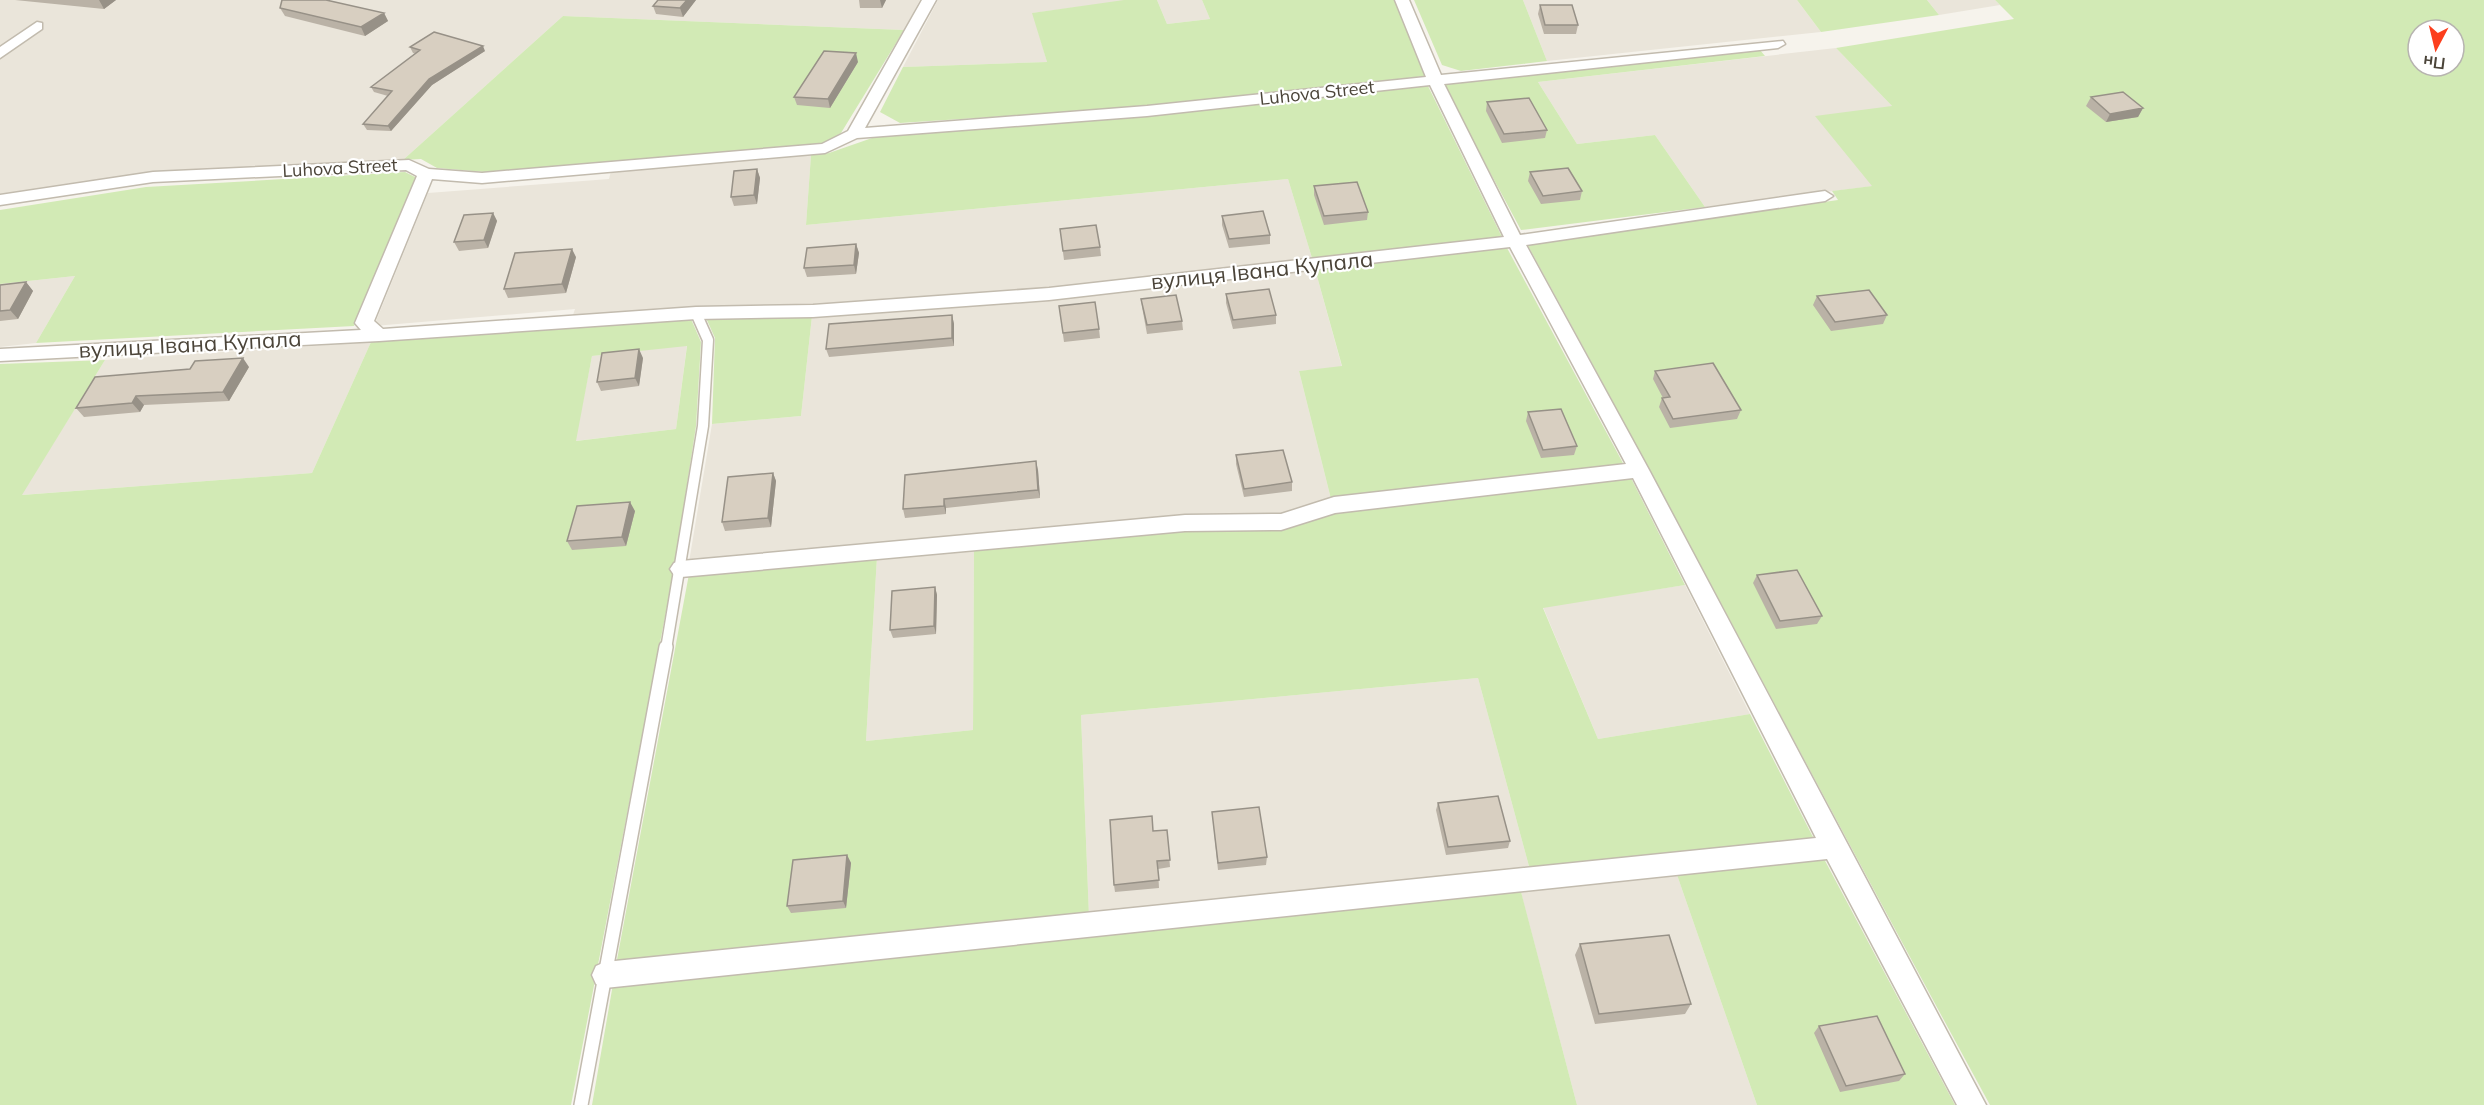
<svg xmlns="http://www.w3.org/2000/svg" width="2484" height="1105" font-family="Mulish,sans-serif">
  <rect width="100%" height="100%" fill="#f6f3ec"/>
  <!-- residential -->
  <path fill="#eae5da" d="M0 0H920L904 30 563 16 403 160 159 171 0 194Z
    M938 0H1124V1L1033 13 1047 62 903 67Z
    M1157 0H1202L1210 19 1167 24Z
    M1523 0H1797L1821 32 1547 61Z
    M1927 0H1995L2000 5 1939 15Z
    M1836 48 1893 107 1873 186 1705 207 1655 135 1577 144 1538 82Z
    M811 155 806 225 1288 179 1312 258 1048 288 814 304 698 307 573 315 575 309 374 326 428 193 609 179 611 171Z
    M1315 269 1342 367 1299 371 1331 499 1279 516 689 562 712 424 801 416 812 316 1049 299Z
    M75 276 36 343 0 347V284Z
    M371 342 312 473 21 495 105 360Z
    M687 345 676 429 575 441 592 356Z
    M974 548 973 730 866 741 877 557Z
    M1685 585 1750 714 1598 739 1543 607Z
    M1478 678 1530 870 1089 916 1081 715Z
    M1676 872 1757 1105H1577L1520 889Z"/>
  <!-- green -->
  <path fill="#d2eab5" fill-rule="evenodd" d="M1124 0H1157L1167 24 1210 19 1202 0H1395L1425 76 1147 107 900 123 880 112 903 67 1047 62 1032 13Z
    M1414 0H1523L1547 61 1461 71 1442 65Z
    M1797 0H1927L1939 15 1821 32Z
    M1995 0H2484V1105H1990C1834 819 1684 530 1527 244L1838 200 1832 191 1872 186 1815 116 1892 106 1836 48 2014 19ZM2418 30H2454V66H2418Z
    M563 16 904 30 841 133 823 144 485 172 437 168 421 159 403 160Z
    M1760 50 1765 56 1538 82 1577 144 1655 135 1705 207 1521 230 1443 85Z
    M1428 86 1502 237 1312 258 1288 179 806 225 811 155 829 153 875 137 1148 116Z
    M405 172 417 178 354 326 36 343 75 276 0 284V210L146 187Z
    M1507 248 1624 465 1331 499 1299 371 1342 366 1315 269Z
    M812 316 801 416 712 424 715 338 706 318Z
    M691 319 701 342 696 426 674 570 571 1105H0V364L105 360 22 495 312 473 371 342ZM687 346 676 429 576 441 592 356Z
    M1630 476 1685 585 1543 608 1598 739 1750 714 1815 841 1530 870 1478 678 1081 715 1089 916 616 965 689 574 877 557 866 741 973 730 974 548Z
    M1823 857 1955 1105H1757L1676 872Z
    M1520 888 1577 1105H592L613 984Z"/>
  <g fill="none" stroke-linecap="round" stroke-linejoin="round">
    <defs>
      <path id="service-far1" d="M666 649 703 426 708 340 696 313"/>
      <path id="service" d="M581 1105 666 647"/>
      <path id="minor" d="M922 0H936L865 128 1147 106 1426 77 1395 0H1409L1441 75 1783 41 1785 44 1778 48 1444 84 1520 235 1825 191 1833 196 1825 201 1526 245 1649 470 1986 1105H1957L1827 859 605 988 596 984 592 975 596 966 605 962 1816 838 1633 478 1335 513 1281 530 1185 531 681 577 674 575 670 569 674 563 681 561 1185 515 1281 514 1334 497 1626 464 1510 247 1049 300 813 317 696 319 379 341 0 361V349L361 330 355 323 417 176 406 170 153 182 0 205V195L153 172 409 160 429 169 482 173 822 144 848 131ZM1430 85 1504 237 1049 288 813 305 696 307 383 329 374 321 432 179 482 183 825 153 857 138 1147 116Z
        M37 22 42 23V29L0 58V47Z"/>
    </defs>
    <!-- service-far1 casing -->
    <use href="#service-far1" stroke="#c2bbae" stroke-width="13"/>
    <!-- service casing -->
    <use href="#service" stroke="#c2bbae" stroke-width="16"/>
    <!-- minor casing -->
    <use href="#minor" stroke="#c2bbae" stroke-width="3"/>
    <!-- service-far1 -->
    <use href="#service-far1" stroke="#fff" stroke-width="10"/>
    <!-- service -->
    <use href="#service" stroke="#fff" stroke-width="13"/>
    <!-- minor -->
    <use href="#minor" fill="#fff" fill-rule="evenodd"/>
  </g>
  <!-- wall -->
  <path fill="#bab2a6" d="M15 0H116L104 9Z
    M658 0H696L683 17 656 14 653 6Z
    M859 0H886L882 8H860Z
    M1540 5 1578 25 1576 34H1544L1538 14Z
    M280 8 384 13 388 21 365 36 285 16Z
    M410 47 485 51 432 85 391 131 367 130 363 124 388 96 374 92 371 87 416 54 413 53Z
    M858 62 830 108 797 105 794 97Z
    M2091 97 2143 108 2138 117 2106 122 2086 106Z
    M1487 102 1547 130 1545 138 1502 143 1486 111Z
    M757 169 760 178 757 204 734 206 731 197Z
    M1530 172 1582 191 1580 200 1541 204 1528 181Z
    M1314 186 1368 212 1367 220 1324 225 1314 195Z
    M493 213 497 221 488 248 459 251 454 242Z
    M1222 216 1270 235V244L1229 248 1222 225Z
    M1060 229 1100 247 1101 256 1064 260Z
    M856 244 859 253 856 274 807 277 804 268Z
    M576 257 566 293 508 298 504 289Z
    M26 282 33 291 18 319 0 321V285Z
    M1226 294 1276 315V324L1233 329 1226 303Z
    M1817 296 1887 315 1883 324 1831 331 1813 305Z
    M1141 299 1182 321 1183 330 1147 334 1142 307Z
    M1059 306 1099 329 1100 338 1064 342Z
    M952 315 954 324V346L829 357 826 349Z
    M643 358 639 386 601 391 597 382Z
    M249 367 229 401 144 405 140 412 84 417 76 408Z
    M1655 371 1741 410 1737 419 1670 428 1659 407 1662 398H1663L1653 379Z
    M1528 412 1577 446 1574 455 1541 458 1526 421Z
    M1236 455 1292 482V491L1244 497 1236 464Z
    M1038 470 1040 498 946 508V514L905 518 903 509Z
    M773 473 776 481 771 527 725 531 722 522Z
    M635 511 626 546 572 550 567 541Z
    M1757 575 1822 616 1817 624 1776 629 1753 583Z
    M935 587 937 595 936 634 893 638 890 630Z
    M1438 803 1510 841 1508 848 1446 855 1436 810Z
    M1212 812 1267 857 1266 865 1218 870Z
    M1167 830 1170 867 1158 869 1159 888 1115 892 1114 885 1153 831Z
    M847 855 851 863 846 908 791 913 787 906Z
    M1580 944 1691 1004 1685 1014 1595 1024 1575 955Z
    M1819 1026 1905 1074 1899 1081 1840 1092 1814 1033Z"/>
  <!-- shaded-wall -->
  <path fill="#979187" d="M99 0H116L104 9Z
    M687 0H696L683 17 680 8Z
    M880 0H886L882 8Z
    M384 13 388 21 365 36 361 27Z
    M483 46 485 51 432 85 391 131 388 126 429 79Z
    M856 53 858 62 830 108 828 99Z
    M2143 108 2138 117 2106 122 2110 114Z
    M757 169 760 178 757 204 754 195Z
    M493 213 497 221 488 248 484 240Z
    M856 244 859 253 856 274 854 265Z
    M572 249 576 257 566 293 562 284Z
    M26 282 33 291 18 319 10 310Z
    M952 315 954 324V346L952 338Z
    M639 349 643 358 639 386 635 378Z
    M243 358 249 367 229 401 223 392Z
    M136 396 144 405 140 412 132 403Z
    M1036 461 1038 470 1040 498 1038 490Z
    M773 473 776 481 771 527 768 518Z
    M944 499 946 508V514L944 506Z
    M630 502 635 511 626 546 622 537Z
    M935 587 937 595 936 634 934 626Z
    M847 855 851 863 846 908 843 901Z"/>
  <!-- building -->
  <path fill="#d8cfc1" stroke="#979187" stroke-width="1.5" d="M282 0H326L384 13 361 27 280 8Z
    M658 0H687L680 8 653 6Z
    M1540 5H1572L1578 25H1545Z
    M434 32 483 46 429 79 388 126 363 124 392 91 371 87 420 50 410 47Z
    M824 51 856 53 828 99 794 97Z
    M2123 92 2143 108 2110 114 2091 97Z
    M1529 98 1547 130 1504 134 1487 102Z
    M1568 168 1582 191 1543 196 1530 172Z
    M757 169 754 195 731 197 734 171Z
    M1357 182 1368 212 1324 216 1314 186Z
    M1263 211 1270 235 1229 239 1222 216Z
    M493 213 484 240 454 242 464 215Z
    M1096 225 1100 247 1063 251 1060 229Z
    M856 244 854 265 804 268 807 248Z
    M572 249 562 284 504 289 515 253Z
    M26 282 10 310 0 311V285Z
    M1269 289 1276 315 1233 320 1226 294Z
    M1869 290 1887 315 1835 322 1817 296Z
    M1176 295 1182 321 1147 325 1141 299Z
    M1095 302 1099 329 1063 333 1059 306Z
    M952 315V338L826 349 829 324Z
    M639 349 635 378 597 382 602 353Z
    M243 358 223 392 136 396 132 403 76 408 95 377 190 369 195 361Z
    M1713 363 1741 410 1673 419 1662 398 1670 397 1655 371Z
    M1561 409 1577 446 1543 450 1528 412Z
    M1283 450 1292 482 1244 489 1236 455Z
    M1036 461 1038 490 944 499V506L903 509 905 475Z
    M773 473 768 518 722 522 728 477Z
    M630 502 622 537 567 541 577 506Z
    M1797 570 1822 616 1780 621 1757 575Z
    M935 587 934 626 890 630 892 591Z
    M1498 796 1510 841 1448 847 1438 803Z
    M1259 807 1267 857 1218 863 1212 812Z
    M1152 816 1153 831 1167 830 1170 860 1157 861 1159 880 1114 885 1110 820Z
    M847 855 843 901 787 906 793 860Z
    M1669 935 1691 1004 1599 1014 1580 944Z
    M1877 1016 1905 1074 1846 1086 1819 1026Z"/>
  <g text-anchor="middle" stroke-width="4.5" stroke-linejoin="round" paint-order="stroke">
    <!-- far-street labels -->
    <g font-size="18" fill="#4b4439" stroke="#fff">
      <text transform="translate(1317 93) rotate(-6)" y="6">Luhova Street</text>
      <text transform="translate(340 168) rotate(-3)" y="6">Luhova Street</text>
    </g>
    <!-- street labels -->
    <g font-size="22" fill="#4b4439" stroke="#fff">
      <text transform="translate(1262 270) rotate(-6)" y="8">вулиця Івана Купала</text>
      <text transform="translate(190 344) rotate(-3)" y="8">вулиця Івана Купала</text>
    </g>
  </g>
  <!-- north arrow -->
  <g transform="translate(2436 48) rotate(187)"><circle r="28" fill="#ffffff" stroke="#b7b4b0" stroke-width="1.5"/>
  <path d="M0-4.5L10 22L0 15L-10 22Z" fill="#fc3f1d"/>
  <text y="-9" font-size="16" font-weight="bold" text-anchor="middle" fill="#4b4439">Пн</text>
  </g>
</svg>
